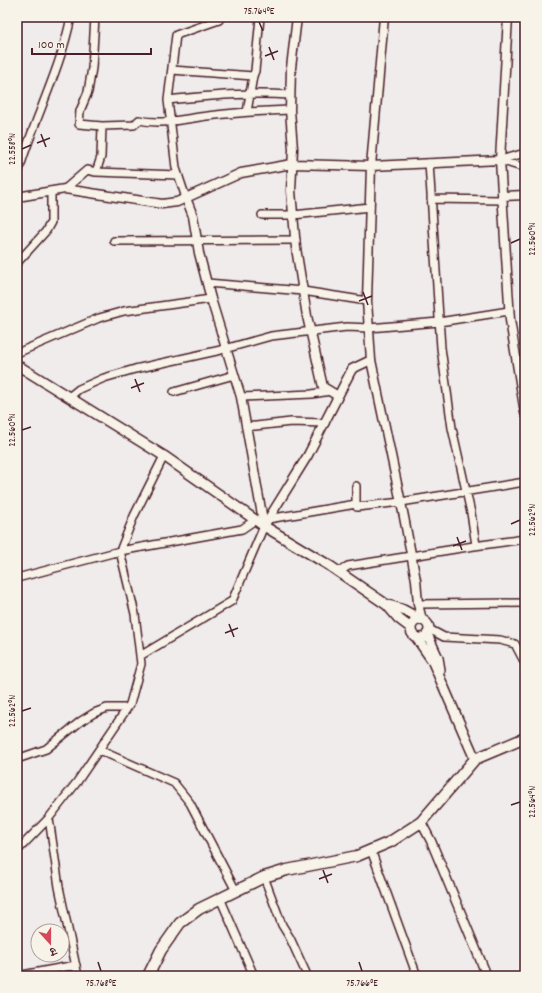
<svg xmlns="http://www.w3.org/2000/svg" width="542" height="993" font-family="Dekko,'Playpen Sans Deva',sans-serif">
  <rect width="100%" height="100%" fill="#efeceb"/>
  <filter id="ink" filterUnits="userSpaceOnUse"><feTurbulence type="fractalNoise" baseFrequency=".025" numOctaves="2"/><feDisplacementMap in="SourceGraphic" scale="8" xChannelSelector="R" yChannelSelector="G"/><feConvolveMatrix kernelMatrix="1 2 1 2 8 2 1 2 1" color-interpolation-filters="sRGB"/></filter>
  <g filter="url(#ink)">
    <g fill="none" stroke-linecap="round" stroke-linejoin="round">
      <defs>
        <path id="minor" d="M95 17 92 68 88 92 80 111 79 124 102 126 101 157 96 172
          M172 70 253 76
          M168 100C209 96 249 92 290 95
          M247 112 253 76 255 71 260 17
          M102 126 134 125 139 120C164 126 191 117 216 115 241 112 265 111 290 110
          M525 153 500 160 525 168
          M429 163 441 348 452 428 471 513 476 545
          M17 177C32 123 60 72 71 17
          M65 189 87 170 96 172 178 175
          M186 198 176 168 168 100 176 35 219 20
          M431 199 502 200
          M262 215H293L370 207
          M114 241 296 240
          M17 263 46 231 51 222V191
          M207 283 303 291 367 301
          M17 353 99 318 124 311 211 299
          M174 392 234 375
          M69 397 79 389 104 378 135 369 221 350 271 336 347 327 369 328 439 322 509 311
          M241 397 312 394 330 391
          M246 427 291 422 325 423
          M357 507 401 502 525 482
          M268 519 356 504V486
          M339 572 348 566 474 546 525 539
          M17 578 120 551 242 529 255 520
          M418 604 525 603
          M429 629 444 637 500 640 515 644 525 663
          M140 656 232 601 264 526
          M99 750 174 783 190 803 236 891
          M17 759 46 749 81 721 94 713 107 708H127
          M49 818 59 887 78 976
          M371 850 417 976
          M17 851 49 818 77 782 130 704 141 664 135 614 120 551 134 516 164 456
          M264 877 282 925 290 938 306 973
          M220 898 254 976
          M17 976 76 965"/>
        <path id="tertiary" d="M297 17 291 68 290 110 293 149 291 191 296 248 307 316 323 387 338 396
          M508 17 500 160 510 320 525 413
          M502 196 525 195
          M17 197 65 189 162 204 177 202 241 173 292 164 371 166 500 160
          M186 198 193 216 199 253 211 299 241 397 264 526
          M371 360 404 517 416 580 418 604 422 620
          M264 526 308 455 352 369 371 360 367 301 371 166 384 17
          M421 822 431 841 487 976"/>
        <path id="secondary" d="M17 365 164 456 264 526 330 566 387 605 399 619 411 628
          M387 605C400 608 409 611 419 620
          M411 629a9 9 0 1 1 18 0a9 9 0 1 1-18 0Z
          M427 634 438 658 440 670
          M416 637 432 660 475 759"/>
        <path id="primary" d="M148 976 161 950 180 923 199 909 264 877 287 870 357 856 390 842 421 822 475 759 525 738"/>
      </defs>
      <!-- minor casing -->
      <use href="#minor" stroke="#4a1f2b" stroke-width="10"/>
      <!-- tertiary casing -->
      <use href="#tertiary" stroke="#4a1f2b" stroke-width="11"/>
      <!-- secondary casing -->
      <use href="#secondary" stroke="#4a1f2b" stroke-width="12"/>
      <!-- primary casing -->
      <use href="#primary" stroke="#4a1f2b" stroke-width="13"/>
      <!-- minor -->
      <use href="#minor" stroke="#f7f3e8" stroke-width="7"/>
      <!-- tertiary -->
      <use href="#tertiary" stroke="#f7f3e8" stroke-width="8"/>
      <!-- secondary -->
      <use href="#secondary" stroke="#f7f3e8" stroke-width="9"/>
      <!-- primary -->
      <use href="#primary" stroke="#f7f3e8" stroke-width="10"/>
    </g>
  </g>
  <!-- ticks -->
  <path fill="none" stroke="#4a1f2b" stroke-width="1.5" d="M259 22 263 31M269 47 274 60M265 56 278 51M41 134 46 147M37 143 50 138M22 149 31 145M511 243 520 239M363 292 368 305M359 301 372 296M135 379 140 392M131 388 144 383M22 430 31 427M511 524 520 520M457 537 462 550M453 546 466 541M229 624 234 637M225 633 238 628M22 711 31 708M511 805 520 802M323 870 328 883M319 879 332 874M98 962 101 971M359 962 362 971"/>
  <!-- margin -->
  <rect width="542" height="993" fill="none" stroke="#f7f3e8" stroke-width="44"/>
  <!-- north arrow -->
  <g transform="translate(50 943) rotate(159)"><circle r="19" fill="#f7f3e8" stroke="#b29e9c"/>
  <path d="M0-3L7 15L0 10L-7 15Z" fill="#d1495b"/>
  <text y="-6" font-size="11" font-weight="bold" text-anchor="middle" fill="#4a1f2b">उ</text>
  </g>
  <!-- scale -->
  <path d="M32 48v6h119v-6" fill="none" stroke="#4a1f2b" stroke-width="2"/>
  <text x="38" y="48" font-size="12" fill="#4a1f2b" stroke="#f7f3e8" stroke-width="3" paint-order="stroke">100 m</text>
  <rect x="22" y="22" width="498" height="949" fill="none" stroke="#4a1f2b" stroke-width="1.5"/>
  <g font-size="10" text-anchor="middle" fill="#4a1f2b">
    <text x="259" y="14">75.764°E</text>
    <text transform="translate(11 149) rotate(-90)" y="4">22.558°N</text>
    <text transform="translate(531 239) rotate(-90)" y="4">22.560°N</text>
    <text transform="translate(11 430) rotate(-90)" y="4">22.560°N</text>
    <text transform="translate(531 520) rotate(-90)" y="4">22.562°N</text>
    <text transform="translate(11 711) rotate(-90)" y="4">22.562°N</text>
    <text transform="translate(531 802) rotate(-90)" y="4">22.564°N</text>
    <text x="101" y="986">75.768°E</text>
    <text x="362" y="986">75.766°E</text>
  </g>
</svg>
